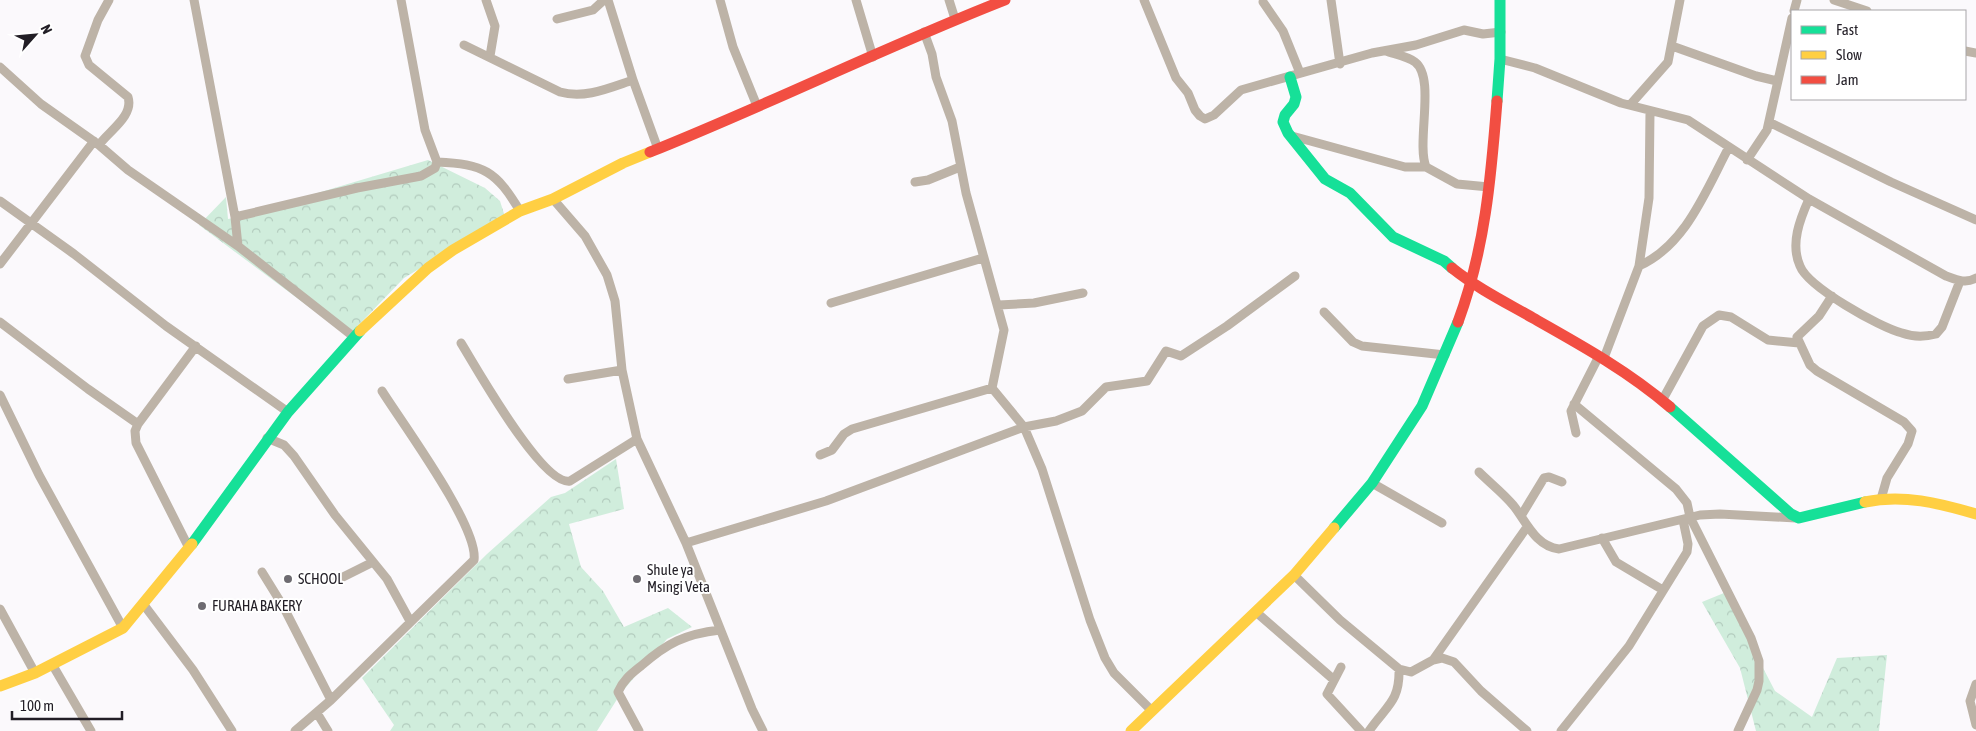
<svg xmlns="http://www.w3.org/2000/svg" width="1976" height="731" font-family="'Asap Condensed',sans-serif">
  <defs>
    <pattern id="forest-crowns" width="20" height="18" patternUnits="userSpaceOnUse" patternTransform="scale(1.25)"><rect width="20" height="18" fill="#d0eddc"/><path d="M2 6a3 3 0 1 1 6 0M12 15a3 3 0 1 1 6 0" fill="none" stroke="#b2cbbd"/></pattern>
  </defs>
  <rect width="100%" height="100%" fill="#fbf9fc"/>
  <!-- forest -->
  <path fill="url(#forest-crowns)" d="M428 160 485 188 500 201 505 217 404 278 348 336 199 225 226 197 228 219 234 218Z
    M616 459 624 509 569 524 581 567 603 591 624 627 668 608 692 627 667 639 621 693 597 731H390L394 725 362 678 487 554 551 497 565 493Z
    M1724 593 1775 691 1812 717 1837 658 1887 655 1879 731H1756L1740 668 1702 602Z"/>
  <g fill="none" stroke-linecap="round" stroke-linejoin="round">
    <!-- street -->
    <path stroke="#bdb3a7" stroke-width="9" d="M194 0 235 217 238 246
      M486 0 495 26 490 56
      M608 0 633 80 658 149
      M720 0 733 47 757 106
      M856 0 873 57
      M949 0 955 19
      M1144 0 1176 78 1188 93 1195 110 1200 116 1205 119 1214 115 1241 90 1262 84 1372 53 1416 45 1464 30 1483 34 1501 32
      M1331 0 1340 64
      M1834 0 1867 11
      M1263 2 1283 31 1300 73
      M1794 11 1797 0
      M557 19 593 10 604 0
      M924 32 932 54 936 77 952 121 966 193 1004 330 992 388 1024 427 1042 469 1090 620 1105 658 1114 673 1152 711
      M464 45 560 92C585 99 609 88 633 80
      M1672 46 1756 76 1777 81
      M1386 51C1394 54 1407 56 1415 62 1436 78 1416 142 1426 167L1457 184 1489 187
      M1965 51 1976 53
      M1500 59 1535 68 1621 103 1688 120 1809 199 1946 276C1957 280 1966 284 1976 278
      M0 67 41 104 99 145 128 170 238 246 354 337
      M1630 105 1668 62 1680 0
      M1769 122 1891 182 1976 220
      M1292 136 1405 167H1426
      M99 145C109 131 134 116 128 97L89 65 85 56 98 20 109 0
      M1747 160 1767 130 1792 18
      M437 162C484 164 496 171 520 211
      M915 182 928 180 960 167
      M553 199 585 236 607 275 615 301 622 370 637 439 686 543 752 709 763 731
      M1809 199C1800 219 1790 244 1800 266 1808 287 1879 327 1902 333 1913 337 1925 337 1936 334L1942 327 1960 281
      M0 201 74 254 166 326 288 412
      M235 217 357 188 421 176 435 168 437 162 425 130 401 0
      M0 264 94 141
      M1639 266C1686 245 1706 190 1729 147
      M1832 296 1819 316 1797 337 1810 365 1817 371 1904 422 1912 431 1908 444 1887 478 1881 499
      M831 303 983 258
      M999 305 1034 303 1083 293
      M1324 312 1353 342 1362 346 1445 355
      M0 322 88 389 138 424
      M461 343C476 367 542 486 570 481L637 439
      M1604 358 1639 266 1649 198 1650 112
      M568 379 622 370
      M0 395 39 475 123 628
      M1663 399 1703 326 1719 315 1731 317 1768 340 1799 343
      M1574 404 1676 489 1687 503 1690 517 1751 638 1759 661V681L1757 690 1738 731
      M1576 433 1571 411 1599 356
      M267 438 284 445 294 456 335 515 387 579 410 621
      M820 455 832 450 844 434 852 429 992 388
      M1479 472C1490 483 1503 493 1513 505 1526 521 1535 546 1559 549L1700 515 1720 514 1796 518
      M1372 483 1442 523
      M1521 516 1544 478 1549 477 1562 482
      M1602 538 1616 562 1663 590
      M686 543 826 501 1024 427 1056 421 1082 411 1106 387 1147 381 1166 351 1181 356 1227 326 1295 276
      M189 548 136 443 135 431 138 424 196 346
      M262 572 283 606 331 700
      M1294 575 1340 620 1399 669 1411 672 1433 660 1442 658 1454 662 1481 691 1527 731
      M337 580 373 562
      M144 605 193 670 232 731
      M0 609 35 673
      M1256 612 1333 679
      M1433 660 1527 527
      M52 664 91 731
      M1341 667 1327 694 1361 731
      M1976 684 1970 701 1976 725
      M317 713 328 731
      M295 731 331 700 474 560C479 527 402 423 382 391
      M639 731 618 692C623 680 631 674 641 666 667 643 685 634 720 630
      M1369 731C1386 706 1400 702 1399 669
      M1561 731 1629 646 1687 552 1688 544 1683 520"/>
    <!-- fast -->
    <path stroke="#16e098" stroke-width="11" d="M1290 77 1296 97 1294 104 1285 115 1283 122 1288 133 1325 179 1350 193 1393 237 1444 261 1452 268
      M1497 101 1500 59V0
      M1670 407 1791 514 1799 518 1865 502
      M1334 528 1372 483 1422 406 1458 322
      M192 544 288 412 360 331"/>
    <!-- slow -->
    <path stroke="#ffcf43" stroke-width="11" d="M360 331 428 268 453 250 520 211 553 199 623 163 650 152
      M1865 502C1903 494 1939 503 1976 514
      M0 686 35 673 123 628 192 544
      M1131 731 1294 575 1334 528"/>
    <!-- jam -->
    <path stroke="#f24e42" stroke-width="11" d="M650 152C770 104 885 47 1005 0
      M1452 268C1477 288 1505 302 1533 318 1581 345 1628 371 1670 407
      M1458 322C1485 249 1491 178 1497 101"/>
  </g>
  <!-- markers -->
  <g fill="#6e6b71" stroke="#fff" stroke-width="2">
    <circle cx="288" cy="579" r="5"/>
    <circle cx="637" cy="579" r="5"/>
    <circle cx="202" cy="606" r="5"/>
  </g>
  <g text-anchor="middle" stroke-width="4" stroke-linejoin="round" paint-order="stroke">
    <!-- poi labels -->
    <g font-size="15" fill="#221e26" stroke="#fff" text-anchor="start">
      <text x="647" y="575">Shule ya<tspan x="647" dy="17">Msingi Veta</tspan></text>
      <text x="298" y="584">SCHOOL</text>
      <text x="212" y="611">FURAHA BAKERY</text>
    </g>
  </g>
  <!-- legend -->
  <rect x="1791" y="10" width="175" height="90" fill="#ffffff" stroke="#a7a5a8"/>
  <rect x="1801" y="26" width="25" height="8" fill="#16e098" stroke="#a7a5a8"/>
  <text x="1836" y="35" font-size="15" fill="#221e26">Fast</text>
  <rect x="1801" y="51" width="25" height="8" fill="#ffcf43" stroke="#a7a5a8"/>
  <text x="1836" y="60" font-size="15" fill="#221e26">Slow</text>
  <rect x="1801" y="76" width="25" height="8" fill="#f24e42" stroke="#a7a5a8"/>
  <text x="1836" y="85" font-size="15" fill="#221e26">Jam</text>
  <!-- north arrow -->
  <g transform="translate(35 35) rotate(63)" stroke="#ffffff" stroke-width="4" paint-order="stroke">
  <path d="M0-4L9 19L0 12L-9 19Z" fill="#221e26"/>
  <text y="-8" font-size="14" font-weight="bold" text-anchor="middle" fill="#221e26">N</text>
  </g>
  <!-- scale -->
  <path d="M12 711v8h110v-8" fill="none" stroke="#221e26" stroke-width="2.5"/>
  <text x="20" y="711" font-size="15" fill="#221e26" stroke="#ffffff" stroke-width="4" paint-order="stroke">100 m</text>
</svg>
